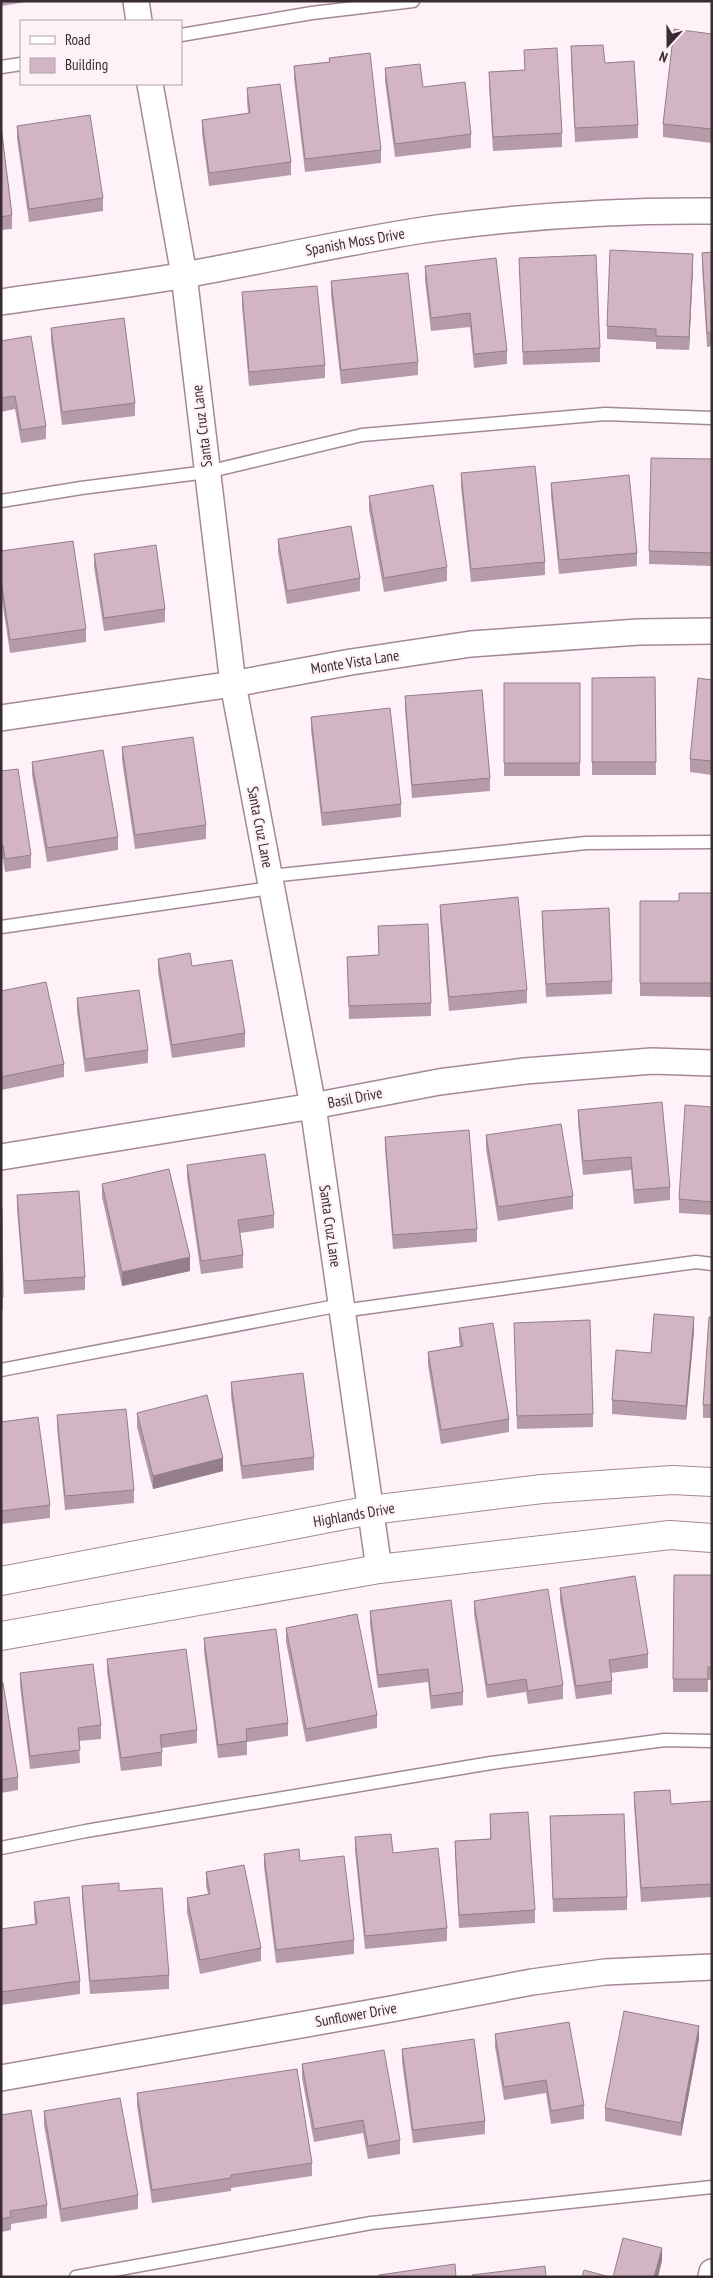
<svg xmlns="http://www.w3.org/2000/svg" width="713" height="2278" font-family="'PT Sans Narrow',sans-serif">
  <rect width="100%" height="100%" fill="#fef1f8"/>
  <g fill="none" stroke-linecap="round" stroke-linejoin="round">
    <defs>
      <path id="lane" d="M181 35 312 13 413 1
        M1 67 21 64
        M1 501 81 488 207 472 362 435 605 414 712 418
        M270 876 586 843 712 842
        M1 927 271 888
        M342 1311 696 1262 712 1264
        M1 1370 341 1305
        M1 1848 86 1831 491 1763 665 1740 712 1741
        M76 2277 371 2223 712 2187"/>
      <path id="street" d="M136 1 139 21
        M150 84 184 275 233 684 313 1106 379 1569
        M1 302C62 293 124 286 184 275 269 260 352 240 437 228 528 216 620 210 712 211
        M1 718 233 684 351 662 471 644 638 632 712 631
        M1 1157 313 1106 439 1082 525 1071 652 1061 712 1063
        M1 2078 391 2009 532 1982 605 1972 712 1967
        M711 2277 712 2272"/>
      <path id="secondary" d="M1 1581 371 1510 542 1489 672 1480 712 1482
        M1 1636 379 1569 670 1535 712 1538"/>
    </defs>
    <!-- lane casing -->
    <use href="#lane" stroke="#a58898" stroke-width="15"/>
    <!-- street casing -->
    <use href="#street" stroke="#a58898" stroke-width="28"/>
    <!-- secondary casing -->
    <use href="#secondary" stroke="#a58898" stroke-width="30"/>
    <!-- lane -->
    <use href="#lane" stroke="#fff" stroke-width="12"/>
    <!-- street -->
    <use href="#street" stroke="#fff" stroke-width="25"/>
    <!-- secondary -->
    <use href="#secondary" stroke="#fff" stroke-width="28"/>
  </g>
  <!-- wall -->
  <path fill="#b59ba9" d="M1 1H32L1 6Z
    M712 34V143L663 137V124Z
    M571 46 605 63 638 125V138L575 142 571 59Z
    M524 50 562 133V147L493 151 489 85V72L525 70Z
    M329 58 381 150V163L305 172 294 79V66L329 62Z
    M385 68 423 87 471 134V148L395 157 385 81Z
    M247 88 291 162V175L209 186 202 133V120L248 113 247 102Z
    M1 126 12 215V229L1 230Z
    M17 126 103 198V211L29 222 17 139Z
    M712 252V346L707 347 702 266V253Z
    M519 258 600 348V362L523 365Z
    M425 266 507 351V364L474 368 470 327 431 331 425 280Z
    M693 267 689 350 656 349V342L607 339V326Z
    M331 281 418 362V375L341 384 331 295Z
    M242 292 325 365V378L249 386 242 306Z
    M51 328 135 403V416L62 425 51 341Z
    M1 341 46 426V439L21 443 15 409 1 412Z
    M712 459V566L649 564V551Z
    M461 473 545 562V575L471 582 461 487Z
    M551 483 637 553V566L559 574 551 496Z
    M369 496 447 567V581L384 592 369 510Z
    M278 539 360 578V591L287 604 278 552Z
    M1 551 86 629V642L10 653 1 593Z
    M94 554 165 609V622L104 631 94 567Z
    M655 677 656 775H592V678Z
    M712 680V775L690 772V759Z
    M504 683H580V776H504Z
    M405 696 490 778V791L412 798 405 709Z
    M311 717 401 804V817L322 826 311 730Z
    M122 747 206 825V839L135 849 122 760Z
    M32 762 118 837V850L47 862 32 775Z
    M1 771 31 855V868L5 872 3 859H1Z
    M712 893V997L640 996V901H679Z
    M440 905 527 990V1003L449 1011 440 919Z
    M542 911 612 981V994L546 997 542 924Z
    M378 926 431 1003V1016L349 1019 347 957 379 955Z
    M158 959 192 966 245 1033V1047L172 1058 158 972Z
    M1 991 64 1064V1077L1 1090Z
    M77 998 148 1050V1063L85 1072 77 1012Z
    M712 1107V1215L679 1213V1199Z
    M578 1110 670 1187V1200L634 1204 631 1170 583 1175 578 1123Z
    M486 1135 573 1196V1209L498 1221 486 1149Z
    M385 1137 477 1229V1242L393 1249 385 1150Z
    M187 1165 274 1215V1228L240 1233 243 1255V1268L201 1274 187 1178Z
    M102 1184 190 1271 122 1286 102 1197Z
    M17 1195 85 1277V1290L24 1294 17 1209Z
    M1 1209H2L3 1310H1Z
    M712 1317V1418H703V1405Z
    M514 1323 593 1414V1427L517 1429Z
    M459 1328 509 1419V1432L441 1444 428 1365V1352L460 1346 459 1341Z
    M694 1331 686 1420 612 1414V1400L651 1353Z
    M231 1382 314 1457V1470L242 1479 231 1396Z
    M137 1413 223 1471 153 1489 137 1427Z
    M57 1415 134 1490V1503L65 1510 57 1428Z
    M1 1422 50 1505V1518L1 1524Z
    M674 1575H712V1680H708V1692H673Z
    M560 1588 648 1654V1668L611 1673 612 1681V1694L576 1699 560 1601Z
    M474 1601 563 1685V1699L528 1704 526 1692 487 1698 474 1614Z
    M370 1611 463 1692V1705L431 1709 428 1682 378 1688 370 1624Z
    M286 1628 377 1715V1728L306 1742 286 1642Z
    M204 1638 288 1723V1736L247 1742V1755L218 1758 204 1652Z
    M107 1659 197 1730V1743L162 1748V1766L121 1771 107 1672Z
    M20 1673 101 1725V1739L79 1741 80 1763 30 1769 20 1686Z
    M1 1683 18 1777V1790L1 1793Z
    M634 1792 671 1804 712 1801V1897L641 1902 634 1805Z
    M490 1814 535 1910V1923L459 1928 455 1855V1841L490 1839Z
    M550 1816 627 1897V1910L553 1912Z
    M355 1837 393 1853 447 1928V1941L365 1949 355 1851Z
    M264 1854 300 1861 354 1940V1954L276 1963 264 1867Z
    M206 1872 261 1948V1961L200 1974 187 1912V1898L208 1894 206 1886Z
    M82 1886 119 1891 169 1975V1989L90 1994 82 1899Z
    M34 1902 80 1981V1994L1 2005V1929L35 1924 34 1915Z
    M495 2034 584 2105V2119L551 2124 546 2093 504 2100 495 2047Z
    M699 2039 681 2136 605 2121V2108Z
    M402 2049 485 2121V2134L413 2143 402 2062Z
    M302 2064 400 2140V2154L368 2159 363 2133 314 2142 302 2078Z
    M137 2093 312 2163V2176L231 2188V2191L152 2203 137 2106Z
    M44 2111 138 2195V2209L61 2222 44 2125Z
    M1 2115 47 2205V2218L11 2224V2230L1 2232Z"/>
  <!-- shaded-wall -->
  <path fill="#937e89" d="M693 254V267L689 350V337Z
    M190 1257V1271L122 1286V1272Z
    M694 1317V1331L686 1420V1406Z
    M223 1458V1471L153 1489V1476Z
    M699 2026V2039L681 2136V2123Z
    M662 2248V2261L658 2277H654Z"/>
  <!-- building -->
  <path fill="#d2b4c4" stroke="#937e89" d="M674 29 712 34V129L663 124Z
    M603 45 605 63 634 61 638 125 575 128 571 46Z
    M557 48 562 133 493 137 489 72 525 70 524 50Z
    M370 53 381 150 305 159 294 66 330 62 329 58Z
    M420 64 423 87 465 82 471 134 395 144 385 68Z
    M280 84 291 162 209 173 202 120 250 113 247 88Z
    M90 115 103 198 29 209 17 126Z
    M1 126 12 215 1 217Z
    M610 250 693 254 689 337 656 336V329L607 326Z
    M712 252V333H707L702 253Z
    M596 255 600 348 523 352 519 258Z
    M496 258 507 351 474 354 470 313 431 318 425 266Z
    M408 273 418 362 341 370 331 281Z
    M317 286 325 365 249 372 242 292Z
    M124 318 135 403 62 412 51 328Z
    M31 336 46 426 21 430 15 396 1 398V341Z
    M651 458 712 459V553L649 551Z
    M535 466 545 562 471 569 461 473Z
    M629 475 637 553 559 560 551 483Z
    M433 485 447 567 384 578 369 496Z
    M351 526 360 578 287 591 278 539Z
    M73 541 86 629 10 640 1 580V551Z
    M156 545 165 609 104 618 94 554Z
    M655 677 656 762H592V678Z
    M698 678 712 680V761L690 759Z
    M504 683H580V763H504Z
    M482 690 490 778 412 785 405 696Z
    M390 708 401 804 322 813 311 717Z
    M193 737 206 825 135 835 122 747Z
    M103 750 118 837 47 848 32 762Z
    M18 769 31 855 5 859 3 845 1 846V771Z
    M679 893H712V983H640V901H679Z
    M518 897 527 990 449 997 440 905Z
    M609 908 612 981 546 984 542 911Z
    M428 924 431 1003 349 1006 347 957 379 955 378 926Z
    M190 953 192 966 232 960 245 1033 172 1045 158 959Z
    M46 982 64 1064 1 1077V991Z
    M139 990 148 1050 85 1059 77 998Z
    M662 1102 670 1187 634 1190 631 1157 583 1161 578 1110Z
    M685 1105 712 1107V1202L679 1199Z
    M561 1124 573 1196 498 1207 486 1135Z
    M469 1130 477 1229 393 1235 385 1137Z
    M265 1154 274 1215 238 1220 243 1255 201 1261 187 1165Z
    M169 1169 190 1257 122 1272 102 1184Z
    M79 1191 85 1277 24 1281 17 1195Z
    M1 1209H2L3 1297H1Z
    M654 1314 694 1317 686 1406 612 1400 616 1350 651 1353Z
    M709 1317H712V1405H703Z
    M590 1320 593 1414 517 1416 514 1323Z
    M493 1323 509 1419 441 1430 428 1352 463 1346 459 1328Z
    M303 1373 314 1457 242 1466 231 1382Z
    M207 1395 223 1458 153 1476 137 1413Z
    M126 1409 134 1490 65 1496 57 1415Z
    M38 1417 50 1505 1 1511V1422Z
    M674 1575H712V1667H708V1679H673Z
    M635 1576 648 1654 609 1660 612 1681 576 1686 560 1588Z
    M548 1589 563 1685 528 1691 526 1679 487 1685 474 1601Z
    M451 1600 463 1692 431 1696 428 1669 378 1675 370 1611Z
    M357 1614 377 1715 306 1729 286 1628Z
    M276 1629 288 1723 246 1729 247 1741 218 1745 204 1638Z
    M186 1649 197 1730 160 1735 162 1752 121 1758 107 1659Z
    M93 1664 101 1725 78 1728 80 1750 30 1756 20 1673Z
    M1 1683H3L18 1777 1 1780Z
    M670 1790 671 1804 712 1801V1884L641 1888 634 1792Z
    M528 1812 535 1910 459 1915 455 1841 491 1839 490 1814Z
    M624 1814 627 1897 553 1899 550 1816Z
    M391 1834 393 1853 438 1848 447 1928 365 1936 355 1837Z
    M299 1849 300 1861 344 1856 354 1940 276 1950 264 1854Z
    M244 1865 261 1948 200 1960 187 1898 210 1894 206 1872Z
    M119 1883V1891L162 1888 169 1975 90 1981 82 1886Z
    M69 1897 80 1981 1 1992V1929L37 1924 34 1902Z
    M624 2011 699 2026 681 2123 605 2108Z
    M569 2022 584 2105 551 2111 546 2080 504 2087 495 2034Z
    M474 2039 485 2121 413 2130 402 2049Z
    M384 2050 400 2140 368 2146 363 2120 314 2129 302 2064Z
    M297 2069 312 2163 231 2175V2178L152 2190 137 2093Z
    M120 2098 138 2195 61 2209 44 2111Z
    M31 2110 47 2205 10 2211 11 2217 1 2219V2115Z
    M623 2238 662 2248 654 2277H613Z
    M455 2264 456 2277H379V2275Z
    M545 2266 546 2277H472V2275Z
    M584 2270 610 2277H582Z"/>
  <g text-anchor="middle" stroke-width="4.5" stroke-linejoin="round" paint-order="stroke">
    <!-- street labels -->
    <g font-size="15" fill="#382c32" stroke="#fef1f8">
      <text transform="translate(355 242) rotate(-10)" y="5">Spanish Moss Drive</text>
      <text transform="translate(202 426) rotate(-97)" y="5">Santa Cruz Lane</text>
      <text transform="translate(355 662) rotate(-9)" y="5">Monte Vista Lane</text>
      <text transform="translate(260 827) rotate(79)" y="5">Santa Cruz Lane</text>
      <text transform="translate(355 1098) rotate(-11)" y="5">Basil Drive</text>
      <text transform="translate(330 1226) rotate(82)" y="5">Santa Cruz Lane</text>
      <text transform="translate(354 1515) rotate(-10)" y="5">Highlands Drive</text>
      <text transform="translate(356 2015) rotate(-10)" y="5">Sunflower Drive</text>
    </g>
  </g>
  <!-- border -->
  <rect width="713" height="2278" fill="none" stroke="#382c32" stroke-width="5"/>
  <!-- legend -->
  <rect x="20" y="20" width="162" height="65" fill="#fef1f8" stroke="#afa2a9"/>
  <rect x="30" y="36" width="25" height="8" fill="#ffffff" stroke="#afa2a9"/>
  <text x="65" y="45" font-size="15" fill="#382c32">Road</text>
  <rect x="30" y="58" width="25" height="15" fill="#d2b4c4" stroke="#afa2a9"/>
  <text x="65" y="70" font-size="15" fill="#382c32">Building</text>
  <!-- north arrow -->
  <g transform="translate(668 45) rotate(201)" stroke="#fef1f8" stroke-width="4" paint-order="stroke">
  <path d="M0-4L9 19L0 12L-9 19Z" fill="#382c32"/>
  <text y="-8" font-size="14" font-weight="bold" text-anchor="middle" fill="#382c32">N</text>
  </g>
</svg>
